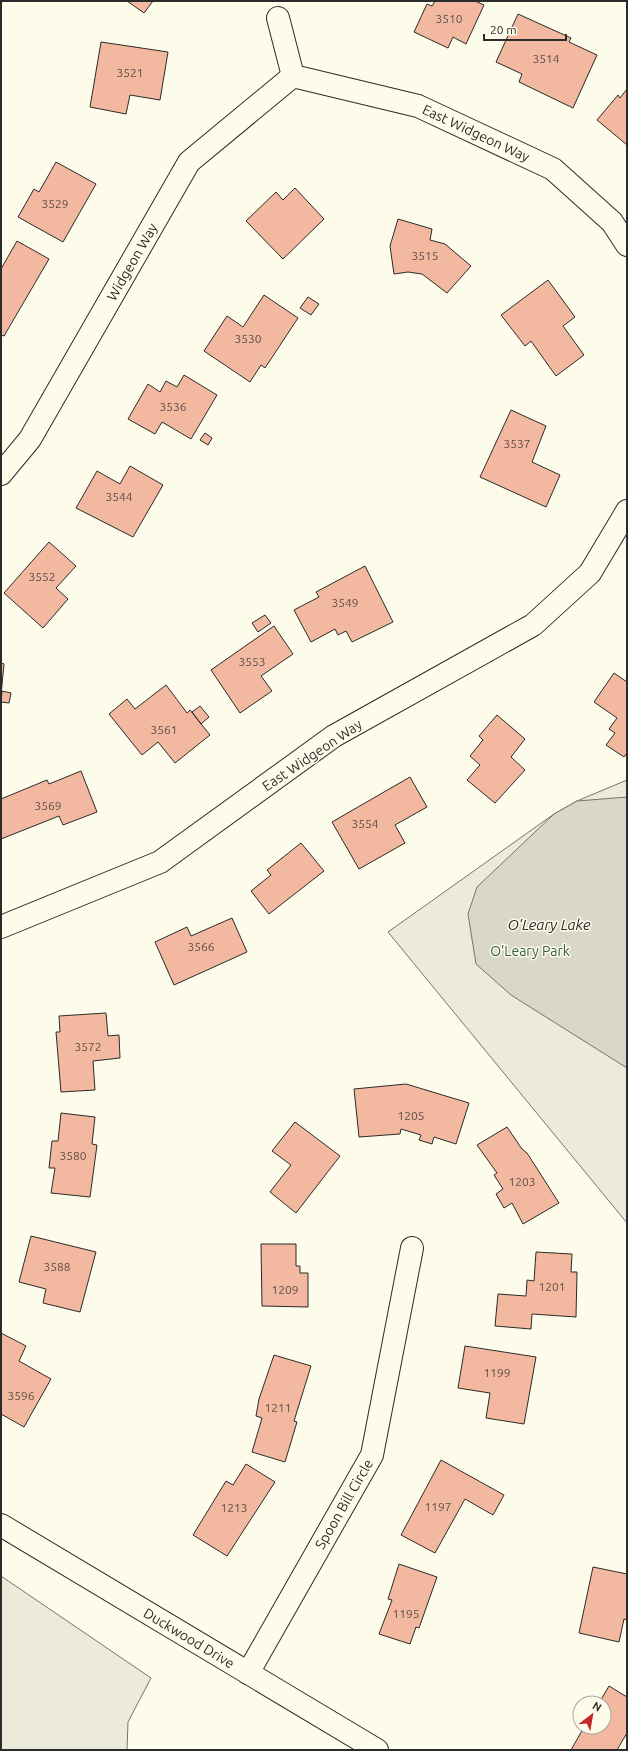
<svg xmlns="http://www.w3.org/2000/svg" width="628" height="1751" font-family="Ubuntu,sans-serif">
  <rect width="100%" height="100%" fill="#fdfbea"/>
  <!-- green -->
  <path fill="#ecebdb" stroke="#74746e" d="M627 780V1223L388 932 554 814 577 801Z
    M1 1576 151 1678 128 1722 127 1750H1Z"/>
  <!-- water -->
  <path fill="#d8d7c9" stroke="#74746e" d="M627 797V1068L511 995 476 964 468 914 477 887 554 814 577 801Z"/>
  <!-- building -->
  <path fill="#f2b8a0" stroke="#2b2b2b" d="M127 1H153L144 13Z
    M435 1H475L484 5 466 44 453 37 448 48 414 32 427 4 432 6Z
    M518 14 571 38 569 42 597 55 573 108 519 82 522 74 496 62Z
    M101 42 168 52 160 100 130 95 126 114 90 107Z
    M627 89V145L597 120 618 95 620 98Z
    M56 162 96 184 63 242 18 217 34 189 39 192Z
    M295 188 324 219 283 259 246 221 276 192 283 200Z
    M398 219 432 229 430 240 445 244 471 266 447 293 422 274 408 272 394 274 390 246Z
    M17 241 49 259 4 336 1 335V269Z
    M548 280 575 317 563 326 584 355 556 376 531 341 525 346 501 315Z
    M264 295 298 318 265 368 261 365 250 382 204 351 227 316 243 327Z
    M308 297 319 304 311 315 300 308Z
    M184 375 217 395 191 439 162 422 155 434 128 419 148 384 160 392 166 381 177 387Z
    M511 410 546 426 532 462 560 475 546 507 480 477Z
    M205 433 212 438 208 445 200 440Z
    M130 466 163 485 133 537 76 508 97 471 120 484Z
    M49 542 76 566 56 588 68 599 43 628 4 593Z
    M365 566 393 622 352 642 346 631 338 635 335 629 311 642 294 610 319 597 316 592Z
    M265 615 271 623 258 632 252 623Z
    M274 626 293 654 261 676 272 691 240 713 211 670Z
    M1 663 4 664 1 695Z
    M614 673 627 682V753L624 757 606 745 615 733 609 729 617 718 594 702Z
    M166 685 187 713 190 710 210 735 175 763 158 742 142 755 109 714 127 699 135 709Z
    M2 691 11 693 9 703 1 702Z
    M200 706 209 717 201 724 192 712Z
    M497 715 525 739 511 757 525 770 495 803 467 780 480 765 470 756 483 740 479 736Z
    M81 771 97 812 63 825 59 816 1 839V799L47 780 49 784Z
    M410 777 427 807 395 825 405 843 359 869 332 822Z
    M301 843 324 871 269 914 251 891 271 875 267 870Z
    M232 918 247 952 174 985 155 942 187 927 191 936Z
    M106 1013 108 1036 119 1035 120 1058 93 1061 95 1090 61 1092 56 1032H60L59 1016Z
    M406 1084 469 1103 456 1144 434 1137 432 1144 419 1140 421 1135 401 1129 400 1134 359 1137 354 1089Z
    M61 1113 95 1117 92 1144 97 1145 90 1197 51 1193 55 1168H49L52 1141H58Z
    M295 1122 340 1156 296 1213 270 1192 291 1165 272 1151Z
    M507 1127 522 1149 527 1153 559 1203 523 1224 512 1203 504 1208 496 1194 503 1189 494 1175 497 1173 477 1145Z
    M31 1236 96 1252 80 1312 43 1303 46 1289 19 1282Z
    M261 1244H296V1266H300V1273H308V1307L262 1306Z
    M536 1252 572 1254 571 1272H577L576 1317 532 1314 531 1329 495 1326 498 1294 526 1296 527 1280 534 1281Z
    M1 1333 26 1346 19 1361 51 1379 24 1427 1 1414Z
    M465 1346 536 1357 524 1424 486 1418 490 1393 458 1388Z
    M274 1355 311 1366 294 1421 297 1422 285 1462 252 1452 262 1418 256 1416 259 1399Z
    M441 1460 504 1495 493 1515 465 1499 435 1553 401 1535Z
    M246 1464 275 1482 227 1556 193 1535 226 1481 233 1485Z
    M399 1564 437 1577 419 1628 416 1627 410 1644 379 1634 392 1600 388 1599Z
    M593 1567 627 1574V1620L624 1619 619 1642 579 1633Z
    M609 1686 627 1697V1733L617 1750H571L584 1727H604V1703H599Z"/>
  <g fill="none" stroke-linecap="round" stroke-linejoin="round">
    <defs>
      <path id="minor" d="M278 18 293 76
        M293 76 418 106 553 169 612 222 627 245
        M1 474 30 439 189 162 293 76
        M1 927 160 862 334 736 533 625 590 573 627 511
        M248 1673 372 1455 412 1248"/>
      <path id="tertiary" d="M1 1525 377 1750"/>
    </defs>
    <!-- minor casing -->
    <use href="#minor" stroke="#2b2b2b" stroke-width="24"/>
    <!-- tertiary casing -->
    <use href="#tertiary" stroke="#2b2b2b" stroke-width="24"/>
    <!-- minor -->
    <use href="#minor" stroke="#fdfbea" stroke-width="22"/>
    <!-- tertiary -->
    <use href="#tertiary" stroke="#fdfbea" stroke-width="22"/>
  </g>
  <g text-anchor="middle" stroke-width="3" stroke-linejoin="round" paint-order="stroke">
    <!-- number labels -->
    <g font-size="12" fill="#5d4e48">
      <text x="449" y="23">3510</text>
      <text x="546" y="63">3514</text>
      <text x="130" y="77">3521</text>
      <text x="55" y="208">3529</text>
      <text x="425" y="260">3515</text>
      <text x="248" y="343">3530</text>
      <text x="173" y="411">3536</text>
      <text x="517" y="448">3537</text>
      <text x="119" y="501">3544</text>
      <text x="42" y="581">3552</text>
      <text x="345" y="607">3549</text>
      <text x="252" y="666">3553</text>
      <text x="164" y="734">3561</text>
      <text x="48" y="810">3569</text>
      <text x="365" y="828">3554</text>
      <text x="201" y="951">3566</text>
      <text x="88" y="1051">3572</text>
      <text x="411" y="1120">1205</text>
      <text x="73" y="1160">3580</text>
      <text x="522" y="1186">1203</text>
      <text x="57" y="1271">3588</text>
      <text x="552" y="1291">1201</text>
      <text x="285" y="1294">1209</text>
      <text x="497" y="1377">1199</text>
      <text x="21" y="1400">3596</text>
      <text x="278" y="1412">1211</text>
      <text x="438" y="1511">1197</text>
      <text x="234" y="1512">1213</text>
      <text x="406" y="1618">1195</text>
    </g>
    <!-- street labels -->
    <g font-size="14" fill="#2b2b2b" stroke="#fdfbea">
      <text transform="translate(476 133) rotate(25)" y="5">East Widgeon Way</text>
      <text transform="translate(132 262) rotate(-60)" y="5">Widgeon Way</text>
      <text transform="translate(312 755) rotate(-34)" y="5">East Widgeon Way</text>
      <text transform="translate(344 1504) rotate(-60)" y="5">Spoon Bill Circle</text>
      <text transform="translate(189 1638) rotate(31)" y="5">Duckwood Drive</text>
    </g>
    <!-- park labels -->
    <g font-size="14" fill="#34623c" stroke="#fdfbea">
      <text x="530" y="956">O'Leary Park</text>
    </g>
    <!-- water labels -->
    <g font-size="15" font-style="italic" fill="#2b2b2b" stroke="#fdfbea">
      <text x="549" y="930">O'Leary Lake</text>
    </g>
  </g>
  <!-- border -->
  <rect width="628" height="1751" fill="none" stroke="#2b2b2b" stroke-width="4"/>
  <!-- north arrow -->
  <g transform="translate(592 1715) rotate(31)"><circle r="19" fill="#fdfbea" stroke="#a9a89e"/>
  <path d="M0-3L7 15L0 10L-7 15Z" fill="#c62828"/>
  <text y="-6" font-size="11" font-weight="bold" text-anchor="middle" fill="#2b2b2b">N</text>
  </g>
  <!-- scale -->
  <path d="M484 34v6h82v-6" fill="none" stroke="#2b2b2b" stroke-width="2"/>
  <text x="490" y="34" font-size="12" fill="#2b2b2b" stroke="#fdfbea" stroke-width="3" paint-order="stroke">20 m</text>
</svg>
